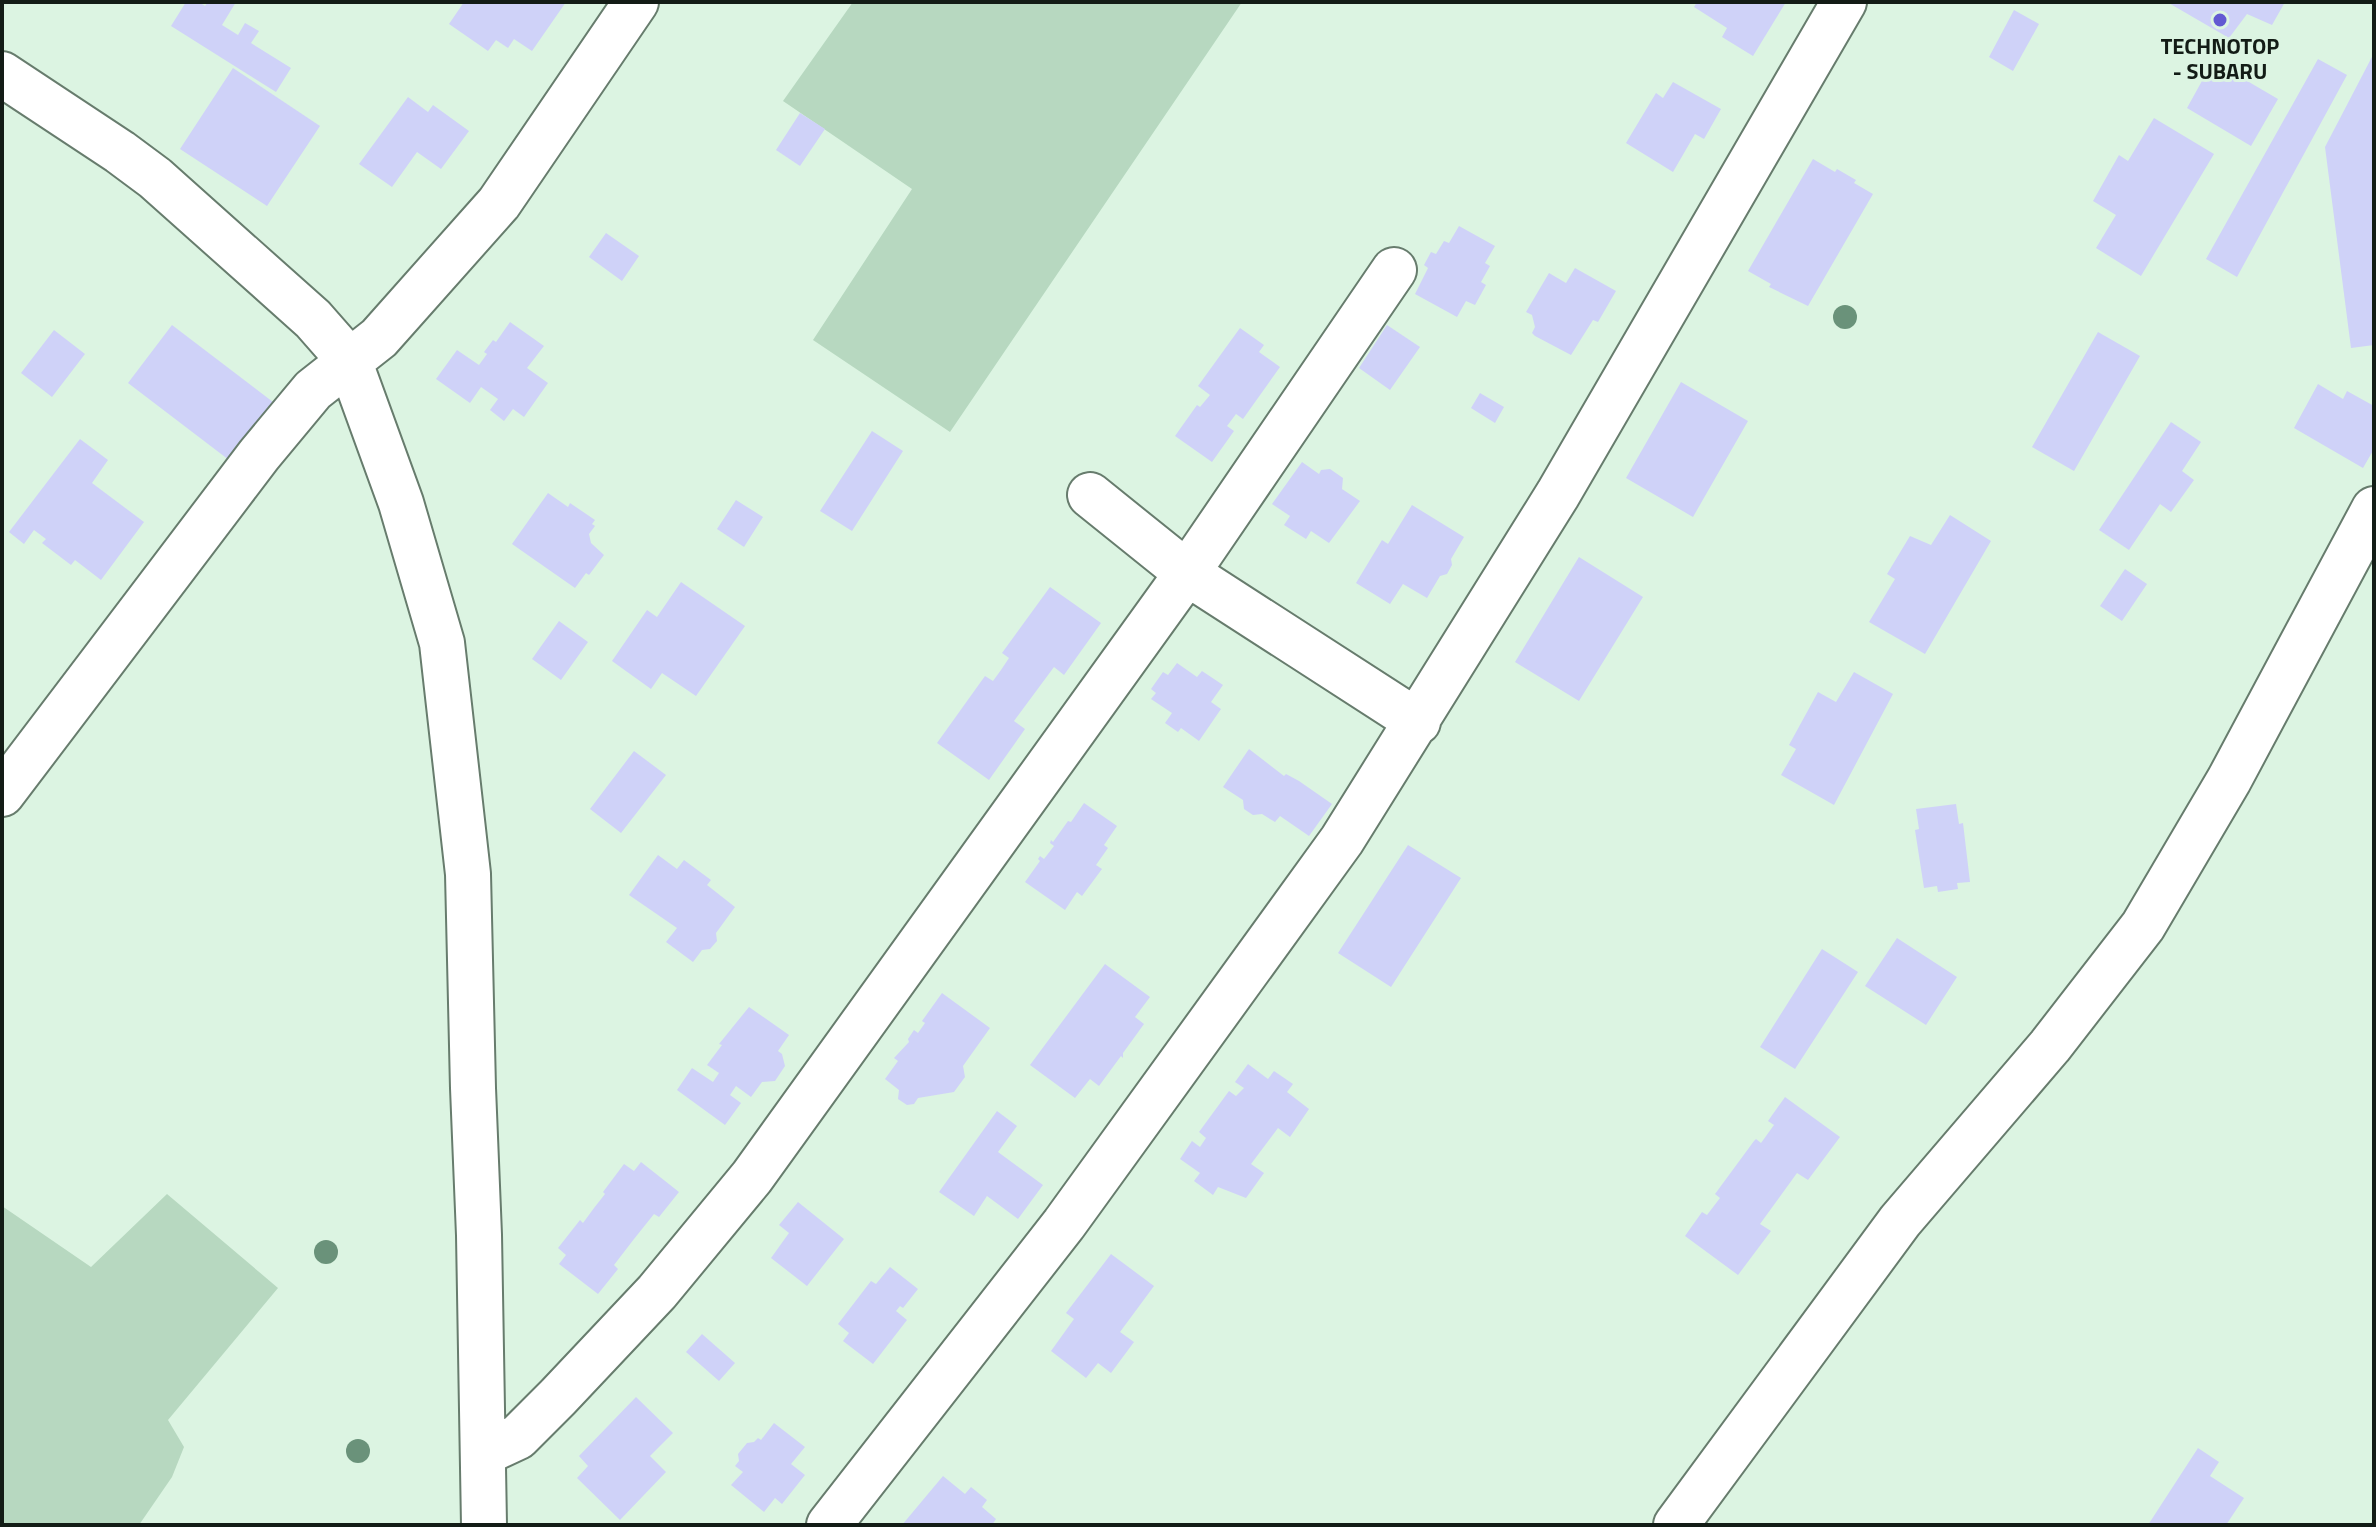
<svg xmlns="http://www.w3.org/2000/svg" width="2376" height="1527" font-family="'Titillium Web',sans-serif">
  <rect width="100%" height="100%" fill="#dcf4e2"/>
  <!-- green -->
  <path fill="#b7d8c0" d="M853 2H1242L950 432 813 340 912 189 783 101Z
    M167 1194 278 1288 168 1420 184 1447 172 1477 139 1525H2V1206L91 1267Z"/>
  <!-- building -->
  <path fill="#cfd2f8" d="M186 2H199L205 6 208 2H236L222 25 238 35 245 23 259 31 251 43 291 68 276 92 171 26Z
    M464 2H566L532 51 514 39 508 48 496 40 488 51 449 24Z
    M1697 2H1786L1753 56 1722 37 1727 28 1694 7Z
    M2167 2H2285L2272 25 2247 14 2229 38Z
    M2014 10 2039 24 2013 71 1989 57Z
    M2374 53V345L2351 348 2325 147Z
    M2318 59 2347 75 2237 277 2206 259Z
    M2213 61 2278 99 2251 146 2187 108Z
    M233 68 320 126 267 206 180 149Z
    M1673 82 1721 109 1704 139 1695 134 1673 172 1626 143 1656 93 1663 98Z
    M408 97 428 112 433 105 469 131 441 169 417 152 392 187 359 164Z
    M800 113 825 129 800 166 776 150Z
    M2154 118 2214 154 2141 276 2096 248 2116 215 2093 201 2119 155 2128 161Z
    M1813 159 1835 172 1837 169 1856 180 1854 183 1873 194 1808 306 1769 287 1771 284 1748 271Z
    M1459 226 1495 246 1485 263 1490 266 1481 282 1486 285 1475 305 1466 301 1457 317 1415 294 1428 268 1424 265 1431 252 1436 254 1444 241 1449 243Z
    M606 233 639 256 622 281 589 257Z
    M1575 268 1616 291 1598 322 1593 320 1571 355 1535 336 1532 333 1535 327 1532 315 1526 312 1549 273 1566 283Z
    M510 322 544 346 527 368 548 383 524 417 513 409 504 421 490 410 498 399 481 387 470 403 436 379 457 350 479 365 487 354 484 352 493 340 496 342Z
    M172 325 273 402 229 460 128 383Z
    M1387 325 1420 347 1390 390 1359 368Z
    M1240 328 1264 345 1259 352 1280 367 1243 419 1236 414 1227 426 1234 431 1212 462 1175 436 1197 405 1200 407 1210 395 1198 386Z
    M54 330 85 354 52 397 21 373Z
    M2098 332 2140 356 2074 471 2032 447Z
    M1681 382 1748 421 1693 517 1626 478Z
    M2318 384 2343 399 2347 391 2374 406V449L2363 468 2294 428Z
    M1480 393 1504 407 1495 423 1471 408Z
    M2171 422 2201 442 2182 471 2194 480 2171 512 2160 504 2129 550 2099 530Z
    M872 431 903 451 852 531 820 511Z
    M80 439 108 460 92 483 144 522 101 580 75 560 71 565 42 543 46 539 34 530 24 544 9 532Z
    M1302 462 1319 474 1321 470 1330 469 1343 478 1342 489 1360 501 1329 543 1311 531 1306 539 1284 525 1290 516 1272 504Z
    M548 493 568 507 570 503 595 520 592 524 595 526 589 534 591 543 604 555 589 575 586 573 575 588 512 544Z
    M736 500 763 517 744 547 717 529Z
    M1412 505 1464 537 1451 559 1452 565 1447 574 1440 576 1427 598 1403 584 1390 604 1356 583 1382 540 1388 544Z
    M1950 515 1991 541 1925 654 1869 622 1895 579 1887 574 1910 536 1931 545Z
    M1579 557 1643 597 1579 701 1515 662Z
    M2125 569 2147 584 2122 621 2100 606Z
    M681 582 745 626 696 696 662 673 651 689 612 661 647 610 657 617Z
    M1050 587 1101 623 1064 675 1054 667 1014 721 1025 729 989 780 937 743 985 676 993 681 1001 670 1009 658 1002 653Z
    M559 621 588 642 561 680 532 659Z
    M1177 663 1197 677 1202 671 1223 685 1211 702 1221 709 1199 741 1181 728 1178 732 1165 723 1172 713 1151 699 1156 693 1151 689 1163 672 1168 675Z
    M1854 672 1893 694 1834 805 1781 775 1796 749 1789 745 1818 692 1836 702Z
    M1249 749 1284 776 1286 774 1299 781 1332 804 1309 836 1280 816 1275 822 1262 814 1253 815 1244 809 1243 800 1223 787Z
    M634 751 666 775 621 833 590 809Z
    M1084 803 1117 826 1104 845 1108 848 1096 865 1102 869 1082 896 1077 892 1065 910 1025 882 1040 861 1038 859 1040 856 1044 859 1054 846 1050 843 1051 840 1053 842 1068 821 1071 822Z
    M1956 804 1959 824 1963 823 1970 882 1957 883 1958 889 1938 892 1937 886 1924 888 1915 830 1919 829 1916 809Z
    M1408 845 1461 878 1391 987 1338 953Z
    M658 855 677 869 684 860 711 880 707 885 735 907 716 933 717 941 710 949 702 950 693 962 666 942 677 928 629 895Z
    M1897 938 1957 977 1926 1025 1865 986Z
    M1822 949 1858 972 1795 1069 1760 1047Z
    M1105 964 1150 997 1135 1017 1144 1024 1123 1053V1058L1121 1056 1099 1086 1090 1079 1075 1098 1030 1065Z
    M942 993 990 1028 963 1066 965 1077 954 1092 918 1098 914 1104 907 1105 898 1099 899 1090 885 1079 898 1061 894 1058 909 1042 908 1039 914 1030 918 1033 925 1023 922 1021Z
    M749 1007 789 1035 778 1051 782 1054 785 1066 775 1081 762 1082 751 1097 736 1086 730 1095 741 1103 725 1125 677 1090 692 1068 713 1082 719 1073 707 1065 722 1045 719 1044Z
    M1248 1064 1268 1079 1274 1071 1293 1084 1287 1092 1309 1109 1290 1137 1278 1128 1251 1164 1264 1173 1246 1198 1218 1187 1213 1195 1194 1181 1200 1173 1180 1159 1192 1141 1200 1147 1206 1138 1199 1132 1229 1091 1236 1096 1244 1088 1235 1082Z
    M1785 1097 1840 1137 1808 1180 1797 1173 1760 1224 1771 1231 1738 1275 1685 1236 1702 1212 1707 1215 1720 1198 1715 1194 1754 1141 1756 1139 1761 1143 1774 1125 1768 1121Z
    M997 1111 1017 1126 998 1152 1043 1185 1018 1219 987 1196 974 1216 939 1192Z
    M641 1162 679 1192 659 1217 654 1214 634 1239 614 1265 618 1269 598 1294 559 1264 566 1255 558 1248 580 1220 583 1223 594 1208 605 1194 603 1192 624 1164 634 1171Z
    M798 1202 844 1239 807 1286 771 1258 789 1233 779 1225Z
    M1111 1254 1154 1286 1120 1332 1134 1342 1111 1373 1098 1363 1086 1378 1051 1351 1074 1319 1066 1313Z
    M890 1267 918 1289 903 1308 900 1306 896 1311 907 1320 873 1364 843 1341 849 1333 838 1324 871 1281 876 1284Z
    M702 1334 735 1363 719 1381 686 1352Z
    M636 1397 673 1433 650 1456 666 1472 620 1520 577 1478 588 1466 579 1456Z
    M774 1423 805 1447 791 1464 805 1475 782 1504 775 1498 764 1512 731 1485 743 1472 735 1466 739 1461 738 1454 747 1443 754 1442 758 1438 761 1440Z
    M2198 1448 2219 1462 2210 1476 2244 1498 2226 1525H2148Z
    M943 1476 965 1494 971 1487 987 1500 982 1507 996 1519 992 1525H902Z"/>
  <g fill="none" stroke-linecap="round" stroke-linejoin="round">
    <defs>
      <path id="minor" d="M2 74 120 152 155 178 313 319 349 360 401 503 442 643 468 874 473 1088 479 1235 484 1525
        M1090 495 1187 573 1418 722
        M2 794 259 455 313 390 379 338 499 203 636 2
        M484 1453 518 1437 558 1397 657 1292 752 1177 1187 573 1394 270
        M829 1525 1064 1224 1342 840 1558 494 1844 2
        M1676 1525 1900 1221 2050 1046 2143 926 2229 780 2374 509"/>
    </defs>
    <!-- minor casing -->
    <use href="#minor" stroke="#677c6d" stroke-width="48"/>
    <!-- minor -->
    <use href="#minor" stroke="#fff" stroke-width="44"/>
  </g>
  <!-- trees -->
  <g fill="#6a927a">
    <circle cx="1845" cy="317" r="12"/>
    <circle cx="326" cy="1252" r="12"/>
    <circle cx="358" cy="1451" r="12"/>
  </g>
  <!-- markers -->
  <circle fill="#6259d2" stroke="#dcf4e2" stroke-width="3" cx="2220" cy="20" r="8"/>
  <g text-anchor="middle" stroke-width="6" stroke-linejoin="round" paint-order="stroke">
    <!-- poi labels -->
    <g font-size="22" font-weight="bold" fill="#131c16" stroke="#dcf4e2">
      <text x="2220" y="54">TECHNOTOP<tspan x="2220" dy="25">- SUBARU</tspan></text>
    </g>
  </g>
  <!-- border -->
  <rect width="2376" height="1527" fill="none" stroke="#131c16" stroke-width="8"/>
</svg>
